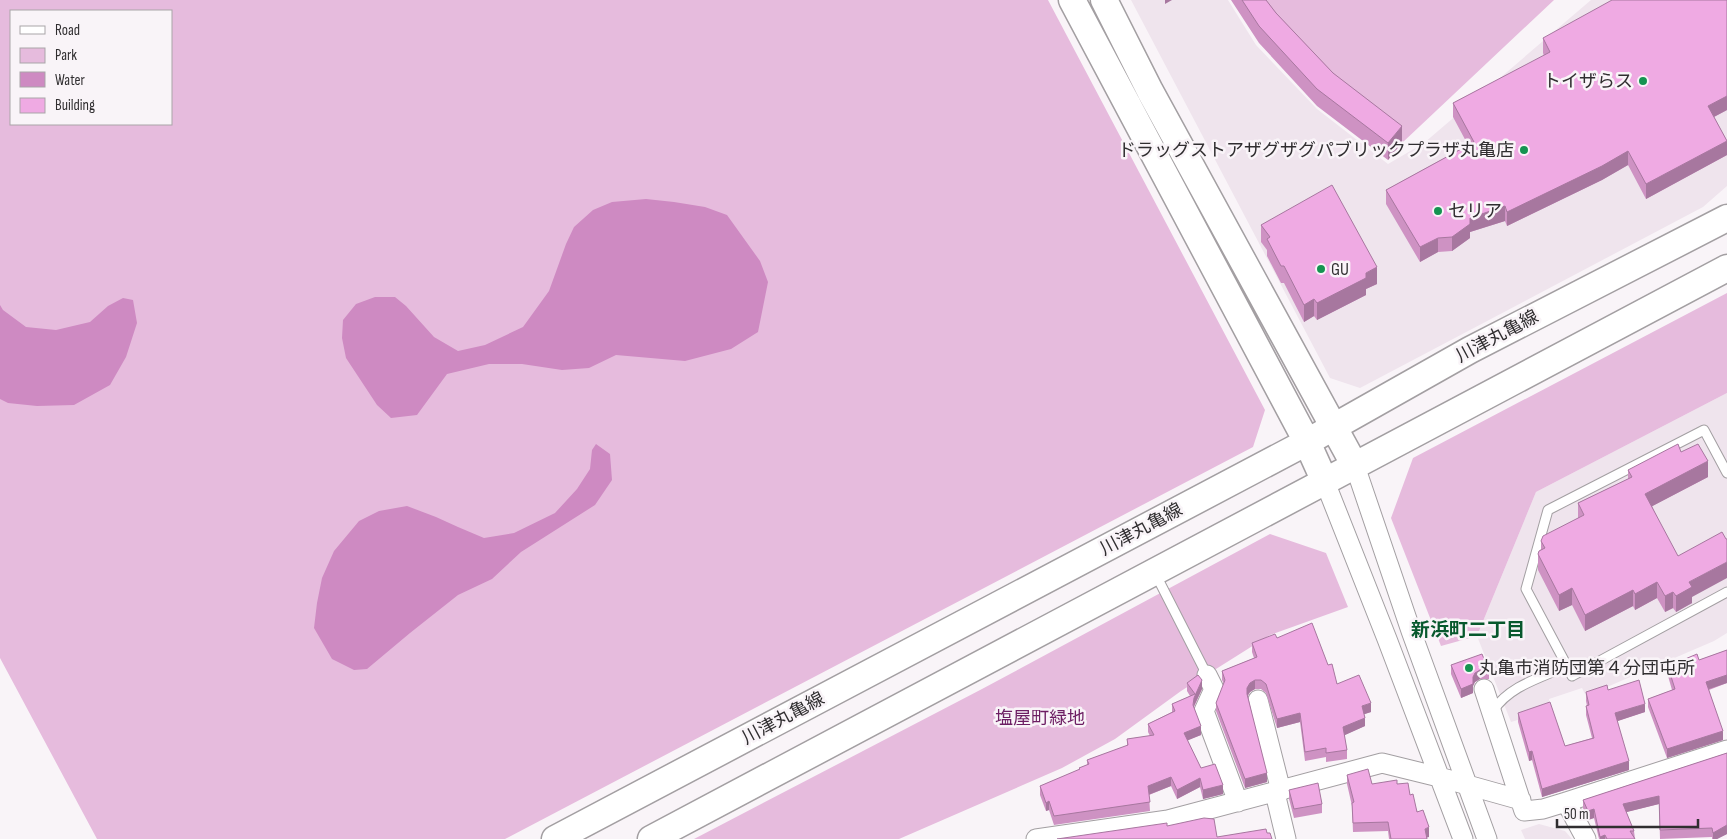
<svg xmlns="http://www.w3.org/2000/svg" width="1727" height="839" font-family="'Sofia Sans Condensed','Noto Sans JP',sans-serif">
  <rect width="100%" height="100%" fill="#f9f4f8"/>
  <!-- built -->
  <path fill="#efe4ed" d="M1131 0H1228L1256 45 1317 109 1388 164 1424 143 1591 0H1727V186L1703 207 1360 388 1330 378Z
    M1727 393V633L1714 641 1586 696 1582 688 1549 699 1551 710 1511 722 1477 636 1536 492Z
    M1539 824 1565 831 1572 839H1525L1521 830Z"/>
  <!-- green -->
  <path fill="#e6bbdd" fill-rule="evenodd" d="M0 0H1048L1265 410 1253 447 505 839H97L0 658ZM11 11H171V124H11Z
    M1254 0H1554L1402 143Z
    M1727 293V393L1536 492 1477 636 1441 646 1391 518 1413 458Z
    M1270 534 1326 553 1348 607 1270 635 1181 691 1115 739 1062 768 899 839H694L982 689Z"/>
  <!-- water -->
  <path fill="#ce8ac2" d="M646 199 674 202 705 207 727 215 760 261 768 282 758 332 731 349 685 361 616 355 589 368 562 370 522 364H489L447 374 417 415 391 418 377 405 346 358 342 338 343 320 356 304 375 297H395L406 306 434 337 458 351 485 345 523 327 549 291 566 244 574 227 593 210 612 202Z
    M123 298 133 300 137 323 126 357 110 385 74 405 37 406 8 403 0 399V305L3 310 26 327 56 330 90 322 108 306Z
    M596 444 610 454 612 480 595 505 521 552 492 579 458 595 410 633 367 669 354 670 332 659 314 628 317 603 322 578 334 551 359 521 379 511 407 506 436 517 458 527 484 538 514 533 555 513 577 489 590 469 592 450Z"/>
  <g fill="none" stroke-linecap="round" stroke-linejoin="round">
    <defs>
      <path id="lane" d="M1156 575 1207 675
        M1567 666 1526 589 1548 510 1704 430 1727 473
        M1493 711C1509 686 1540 678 1567 666L1572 676 1727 592"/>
      <path id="street" d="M1355 466 1411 631 1487 839
        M1325 482 1387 639 1463 839
        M1207 675 1214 689 1204 711 1238 802
        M1484 689 1524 811 1543 809 1566 802 1727 750
        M1258 700 1281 791
        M1275 793 1286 839
        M1566 802 1586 839
        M1036 839 1168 820 1382 763 1439 777 1521 800"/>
      <path id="secondary" d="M1072 0 1307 442 1325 482
        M1104 0 1150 91 1355 466
        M555 839 1307 442 1470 350 1727 218
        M651 839 1727 268"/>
    </defs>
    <!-- lane casing -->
    <use href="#lane" stroke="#a39fa2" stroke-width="11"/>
    <!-- street casing -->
    <use href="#street" stroke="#a39fa2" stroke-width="21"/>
    <!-- secondary casing -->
    <use href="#secondary" stroke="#a39fa2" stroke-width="29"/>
    <!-- lane -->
    <use href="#lane" stroke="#fff" stroke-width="9"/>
    <!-- street -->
    <use href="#street" stroke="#fff" stroke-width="19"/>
    <!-- secondary -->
    <use href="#secondary" stroke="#fff" stroke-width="26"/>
  </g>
  <!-- wall -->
  <path fill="#ce92c3" d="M1231 0H1266L1276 13 1333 73 1402 143 1388 160 1317 106 1259 43Z
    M1727 0V110L1714 117 1727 141V155L1646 199 1628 165 1602 180 1507 226 1505 221 1470 232V238L1452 251 1438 252 1420 262 1386 204V190L1468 145 1453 117V103L1544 56 1543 53V38Z
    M1261 225 1377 284 1366 289V295L1317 320 1314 316 1304 322 1284 283H1281L1267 256V250L1261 242Z
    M1681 452 1708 477 1652 506 1692 597V603L1676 612 1673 608 1665 612 1657 598 1635 610 1633 606 1585 631 1572 605 1559 611 1538 570V554L1541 549V541L1578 518V503L1628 479V470Z
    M1277 638 1328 665 1337 684 1371 712 1364 714 1365 726 1344 735 1347 750V759L1326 762V757L1305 761 1300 722 1277 728 1266 693 1261 689H1255L1250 692 1248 696 1267 782 1245 788 1216 711V703L1224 684 1222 680V671L1254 658 1252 652V643Z
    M1727 650V683L1709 690 1723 740 1667 758 1648 707V699L1672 690 1668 676V667L1699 660Z
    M1451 665 1489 671V679H1480L1475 682 1473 686V693L1461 698 1451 674Z
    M1187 683 1202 689 1194 707 1201 735 1187 740 1201 768 1223 794 1203 799 1200 787 1177 799 1171 786 1149 795 1150 811 1054 825 1049 810 1046 811 1040 795V786L1079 770V768L1087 765V760L1127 746V739L1150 736 1148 732V724L1172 712V704L1190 696 1187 691Z
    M1608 690 1645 712 1617 721 1629 770 1542 797 1532 760 1529 761 1518 722V713L1565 746 1592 738 1586 715V706H1587L1586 701V692Z
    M1727 753V834L1717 839H1712V837L1660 839 1659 804 1626 812 1634 831 1635 839H1599L1594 818 1588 820 1583 808V800Z
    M1347 775 1372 784H1397L1410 795 1429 837H1427V839H1389L1388 831 1353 832 1352 806 1347 784Z
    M1289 790 1322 804V813L1294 818 1289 799Z"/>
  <!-- shaded-wall -->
  <path fill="#a7779f" d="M1165 0H1172L1165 4Z
    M1727 96V110L1708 120V106Z
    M1402 126V143L1388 160V143Z
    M1727 141V155L1646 199V184Z
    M1628 151V165L1602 180 1507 226V212Z
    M1505 206V221L1470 232V238L1452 251V237L1470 218Z
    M1438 238V252L1420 262V247Z
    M1377 267V284L1366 289V295L1317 320V303L1366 273Z
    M1314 299V316L1304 322V305Z
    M1708 461V477L1645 510V494Z
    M1727 562V578L1692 597V603L1676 612V596L1689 582Z
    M1657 582V598L1635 610V594Z
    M1572 588V605L1559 611V595Z
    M1633 590V606L1585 631V615Z
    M1673 592V608L1665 612V596Z
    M1480 670V679L1475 682 1473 686V693L1461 698V689L1473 677 1475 673Z
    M1727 675V683L1706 690V682Z
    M1202 680V689L1194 706 1193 714 1194 698Z
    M1255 680V689L1250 692 1247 696V688L1250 683Z
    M1371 703V712L1362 715V706Z
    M1645 704V712L1615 722V713Z
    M1300 713V722L1277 728V719Z
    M1365 718V726L1343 736V727Z
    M1201 726V735L1184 742V733Z
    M1723 731V740L1667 758V749Z
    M1532 751V760L1529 761V752Z
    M1629 761V770L1542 797V789Z
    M1267 773V782L1245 788V779Z
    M1171 777V786L1148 795V786Z
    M1200 778V787L1177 799V790Z
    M1223 785V794L1203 799V790Z
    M1659 796V804L1623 813V804Z
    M1049 801V810L1046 811V803Z
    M1594 809V818L1588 820V811Z
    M1727 825V834L1717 839H1713V833Z
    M1429 827V837L1425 838V829Z
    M1605 835V839H1600V837Z"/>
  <!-- building -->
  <path fill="#efaae3" stroke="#a7779f" d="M1242 0H1266L1276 13 1333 73 1402 126 1388 143 1317 89 1259 26Z
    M1612 0H1727V96L1708 106 1727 141 1646 184 1628 151 1602 166 1507 212 1505 206 1470 218V224L1452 237 1438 238 1420 247 1386 190 1474 142 1453 103 1550 52 1543 38Z
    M1332 185 1377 267 1366 273V278L1317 303 1314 299 1304 305 1284 266H1281L1267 239 1270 237 1261 225Z
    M1678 444 1681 452 1698 444 1708 461 1645 494 1678 556 1722 532 1726 539H1727V562L1689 582 1692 587 1676 596 1673 592 1665 596 1657 582 1635 594 1633 590 1585 615 1572 588 1559 595 1538 554 1539 551 1545 548 1541 541 1543 536 1584 515 1578 503 1632 477 1628 470Z
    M1312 623 1328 665 1332 664 1337 684 1359 675 1371 703 1362 706 1365 718 1343 727 1347 750 1326 753V748L1305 752 1300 713 1277 719 1266 684 1261 680H1255L1250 683 1247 688V694L1267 773 1245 779 1216 703 1225 680 1222 671 1257 657 1252 643 1275 634 1277 638Z
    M1727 650V675L1706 682 1723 731 1667 749 1648 699 1675 689 1668 667 1679 663 1678 662 1697 654 1699 660Z
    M1482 654 1489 671 1480 670 1475 673 1473 677V684L1461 689 1451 665Z
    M1198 675 1202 680 1194 698 1193 705 1201 726 1184 733 1201 768 1215 764 1223 785 1203 790 1200 778 1177 790 1171 777 1148 786 1150 802 1054 816 1049 801 1046 803 1040 786 1080 769 1079 768 1089 764 1087 760 1128 745 1127 739 1154 735 1148 724 1175 711 1172 704 1195 694 1187 683Z
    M1639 680 1645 704 1615 713 1629 761 1542 789 1532 751 1529 752 1518 713 1550 702 1565 746 1594 738 1586 706 1589 705 1586 692 1607 685 1608 690Z
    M1727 753V825L1713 833 1712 828 1660 830 1659 796 1623 804 1634 831H1630L1635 839H1607L1605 835 1600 837 1594 809 1588 811 1583 800Z
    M1368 769 1372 784 1397 780V784L1408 783 1410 795 1413 794 1417 812 1423 810 1429 827 1425 829 1427 839H1391L1388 822 1353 823 1352 803 1354 802 1347 775Z
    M1318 783 1322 804 1294 809 1289 790Z
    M1204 818 1214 819 1217 837 1266 829 1267 833H1270L1272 839H1057L1167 823V826Z"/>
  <!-- markers -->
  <g fill="#159351" stroke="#f9f4f8" stroke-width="2">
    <circle cx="1643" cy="81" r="5"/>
    <circle cx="1524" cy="150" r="5"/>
    <circle cx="1438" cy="211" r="5"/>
    <circle cx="1321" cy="269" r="5"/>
    <circle cx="1469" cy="668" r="5"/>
  </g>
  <g text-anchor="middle" stroke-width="5" stroke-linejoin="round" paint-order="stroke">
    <!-- poi labels -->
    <g font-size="18" fill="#302e30" stroke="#f9f4f8" text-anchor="start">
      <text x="1633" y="87" text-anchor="end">トイザらス</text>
      <text x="1514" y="156" text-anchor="end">ドラッグストアザグザグパブリックプラザ丸亀店</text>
      <text x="1448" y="217">セリア</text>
      <text x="1331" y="275">GU</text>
      <text x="1479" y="674">丸亀市消防団第４分団屯所</text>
    </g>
    <!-- street labels -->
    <g font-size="18" fill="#302e30" stroke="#f9f4f8">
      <text transform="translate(1497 336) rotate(-28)" y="6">川津丸亀線</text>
      <text transform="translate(1141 529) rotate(-28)" y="6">川津丸亀線</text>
      <text transform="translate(783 718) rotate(-28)" y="6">川津丸亀線</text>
    </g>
    <!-- park labels -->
    <g font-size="18" fill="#6d1e63" stroke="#f9f4f8">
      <text x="1040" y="724">塩屋町緑地</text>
    </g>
    <!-- neighbourhood labels -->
    <g font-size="19" font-weight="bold" fill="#07582d" stroke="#f9f4f8">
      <text x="1468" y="636">新浜町二丁目</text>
    </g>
  </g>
  <!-- legend -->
  <rect x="10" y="10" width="162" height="115" fill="#f9f4f8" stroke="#a9a5a8"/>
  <rect x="20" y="26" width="25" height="8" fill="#ffffff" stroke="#a9a5a8"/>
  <text x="55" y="35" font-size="15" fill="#302e30">Road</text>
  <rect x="20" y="48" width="25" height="15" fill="#e6bbdd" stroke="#a9a5a8"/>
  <text x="55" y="60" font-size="15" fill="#302e30">Park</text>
  <rect x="20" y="72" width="25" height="15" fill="#ce8ac2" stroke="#a9a5a8"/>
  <text x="55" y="85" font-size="15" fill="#302e30">Water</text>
  <rect x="20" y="98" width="25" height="15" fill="#efaae3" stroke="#a9a5a8"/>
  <text x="55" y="110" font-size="15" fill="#302e30">Building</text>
  <!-- scale -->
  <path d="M1557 819v8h141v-8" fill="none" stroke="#302e30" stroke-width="2.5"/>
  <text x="1564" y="819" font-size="15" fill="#302e30" stroke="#f9f4f8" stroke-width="4" paint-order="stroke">50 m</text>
</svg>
